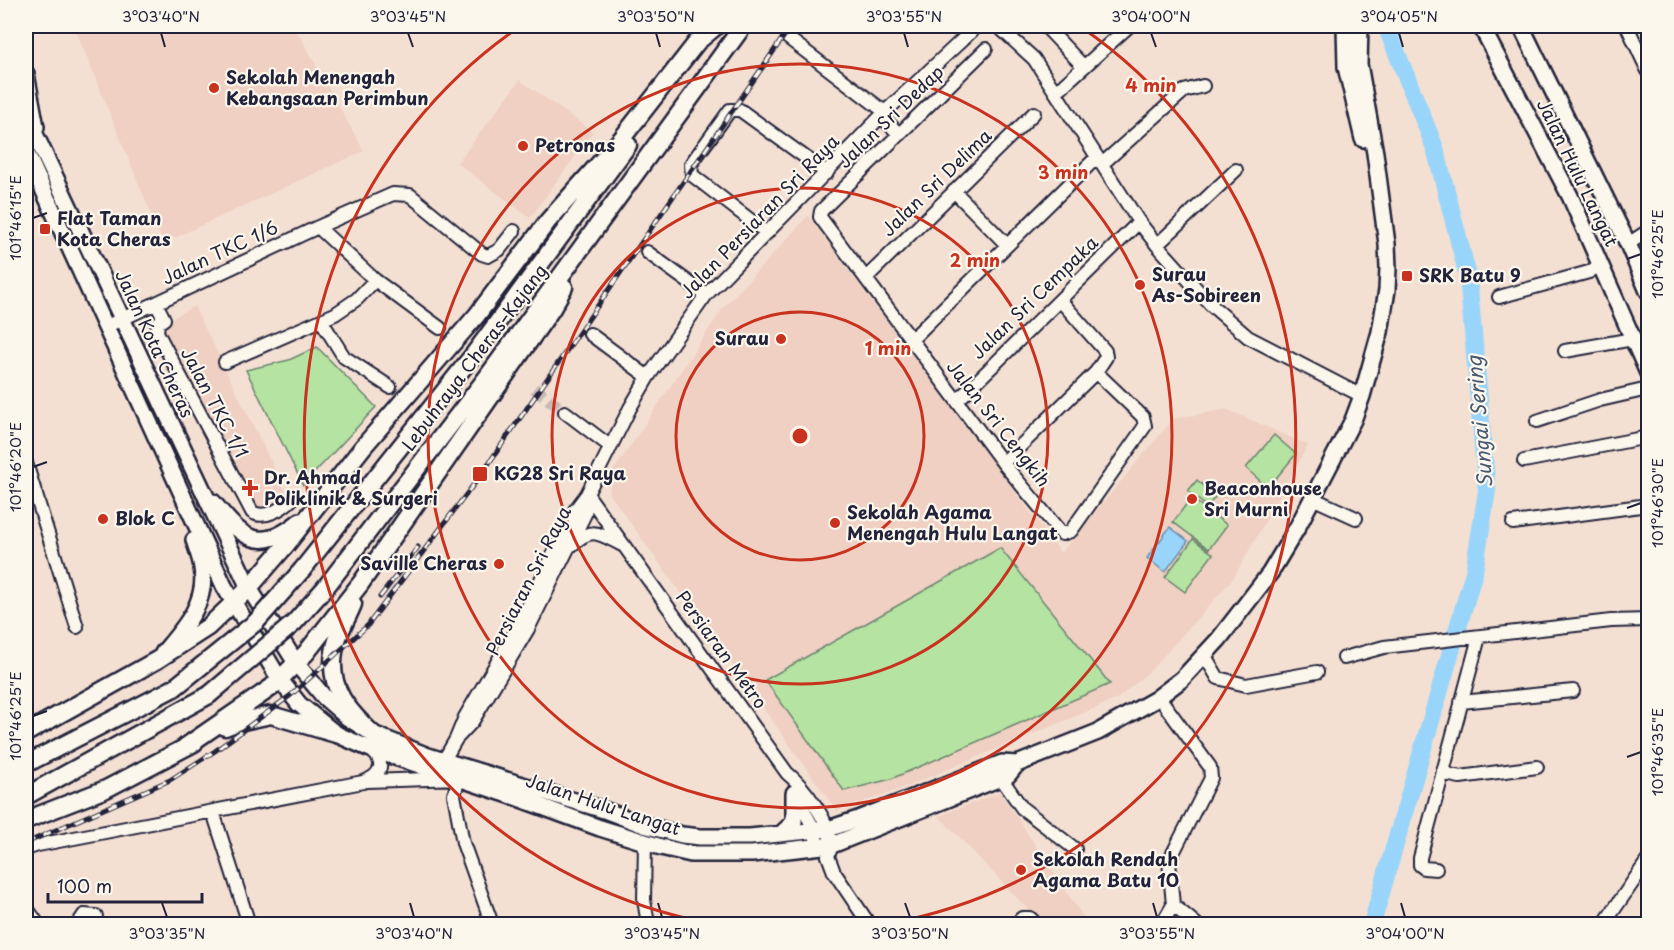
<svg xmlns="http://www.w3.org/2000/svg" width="1674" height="950" font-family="'Playpen Sans',sans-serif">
  <rect width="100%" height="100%" fill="#f4e0d3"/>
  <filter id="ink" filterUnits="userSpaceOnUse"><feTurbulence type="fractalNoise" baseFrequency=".0167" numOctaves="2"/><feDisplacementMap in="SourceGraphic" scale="12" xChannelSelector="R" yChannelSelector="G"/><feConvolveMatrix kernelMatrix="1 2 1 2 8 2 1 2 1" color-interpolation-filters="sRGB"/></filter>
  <g filter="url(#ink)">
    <!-- built -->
    <path fill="#efd0c2" d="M74 26H294L364 151 163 243Z
      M520 80 593 132 530 218 457 163Z
      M808 216 1061 553 1173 419 1226 409 1308 445 1233 579 1150 671 1117 699 896 791 837 811 609 493 612 473 724 307Z
      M194 306 288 496 261 512 254 510 160 330 163 323Z
      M1000 792 1088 924H1042L939 816Z"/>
    <!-- green -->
    <path fill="#b4e3a2" stroke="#6b826e" stroke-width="1.5" d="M317 347 376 407 303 485 246 370 289 360Z
      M1274 435 1296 454 1268 488 1246 468Z
      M1197 480 1216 496 1207 507 1188 491Z
      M1191 498 1227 525 1209 549 1173 522Z
      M1193 539 1213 554 1185 592 1165 577Z
      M1000 548 1110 684 891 779 844 791 765 680Z"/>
    <!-- water -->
    <path fill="#99d5fa" stroke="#698dae" stroke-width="1.5" d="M1170 527 1188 541 1165 572 1147 558Z"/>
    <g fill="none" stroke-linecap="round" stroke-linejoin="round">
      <!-- river -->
      <path stroke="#99d5fa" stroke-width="18" d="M1372 924 1474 572 1487 491 1468 276 1435 148 1386 26"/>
      <!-- minor-tunnel -->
      <path stroke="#cabab5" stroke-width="12" stroke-dasharray="12 6" stroke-linecap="butt" d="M534 388 565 412"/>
      <defs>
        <path id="minor" d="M793 26 788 32V38L885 112
          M998 26 1034 59 1139 222 1157 245 1211 305 1248 337 1362 396
          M1045 26 1084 67
          M1627 26 1648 71
          M986 49 821 211 820 217 1003 463 1062 534 1071 531 1145 426 1143 417 1096 372
          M1056 92 1129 26
          M881 116 899 134
          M1102 164 1184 91 1203 86
          M954 191 1007 245
          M318 227 375 280 440 328
          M767 233 692 175 691 164 730 110H740L827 173
          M1628 244 1648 231
          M1157 245 1236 170
          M647 252 706 295
          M866 278 1034 113
          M1499 297 1589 272 1600 265
          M156 303 164 319 158 323 157 332 252 512C264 520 282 509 292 499
          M321 320 344 357 390 387
          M105 327 318 227 393 194 410 195 482 254 488 256 499 250 514 231
          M590 334 648 377
          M911 340 1097 157
          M1565 351 1633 339
          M225 362 335 314 357 299 375 280
          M957 401 1139 222
          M565 412 611 447
          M1537 421 1600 400 1648 389
          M1524 461 1648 437
          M26 463 77 627
          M1003 463 1096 372 1106 357 1105 351 1060 300
          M587 494 787 773C804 787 828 819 831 842 832 847 830 851 828 856
          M1312 498 1356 518
          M1513 523 1648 505
          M572 545C592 525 600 534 622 545
          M1205 656 1218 678 1246 685 1317 672
          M1344 658 1384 647 1611 621 1648 620
          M1159 697 1210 767 1211 778 1169 861 1173 905 1162 924
          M1461 702 1573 691
          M456 739 465 717 519 625 575 510 587 494 630 408 648 377 706 295 885 112 977 26
          M444 760 456 739 472 722 528 629 585 514 587 495
          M1443 770 1450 775 1460 777 1537 767
          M1001 778 1022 808 1075 849
          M367 781 459 778 454 795 463 843 492 924
          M794 792 815 831 816 838
          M213 812 249 924
          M645 842 644 900 648 924
          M26 849 38 845 363 782C382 775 387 762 369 749
          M828 856 834 872 869 924
          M1436 869 1424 868 1420 865V858L1479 637
          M1173 905 1196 924
          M26 907 38 924
          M78 924 84 915 96 916
          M1016 924 1022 918H1030L1036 924
          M1604 924 1648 860"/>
        <path id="major" d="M1345 26 1346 67 1363 139
          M1481 26 1570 196 1648 373
          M1521 26 1628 244 1648 291
          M26 74 36 127
          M26 115 249 588 296 663 324 697 348 718 373 734 428 756 604 810 644 825 682 835 700 837H750L828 829 858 819 1002 763 1017 764 1098 732 1156 699 1182 679 1219 639 1270 573 1297 528 1353 420 1362 396 1380 332 1387 290 1388 268 1387 244 1375 153 1359 64 1360 26
          M26 152 224 586 280 680 299 704 336 734 368 748 518 798 600 828 661 847 691 854H752L832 845 1008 775 1017 764
          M213 502C242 538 259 555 300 521
          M163 653C183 629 208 603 202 568 201 559 197 549 194 540
          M781 834 794 822V793"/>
        <path id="highway" d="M302 570 474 354 628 145
          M325 588 485 380 743 26
          M353 604C347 620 336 635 334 652 328 689 348 711 373 734
          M225 727 238 722 271 715 336 734
          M26 733 157 660 208 627 249 588 286 545 363 447 477 315 548 221 623 137 697 42 715 27
          M185 747 272 687 306 653 361 583 551 310 564 287
          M26 764 174 688
          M26 796 209 695
          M26 820 106 789 194 743"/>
      </defs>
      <!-- minor casing -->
      <use href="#minor" stroke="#22223b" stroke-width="16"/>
      <!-- major casing -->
      <use href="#major" stroke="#22223b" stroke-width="20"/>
      <!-- highway casing -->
      <use href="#highway" stroke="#22223b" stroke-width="21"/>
      <!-- minor -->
      <use href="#minor" stroke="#fbf7ec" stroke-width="12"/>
      <!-- major -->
      <use href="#major" stroke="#fbf7ec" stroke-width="15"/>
      <!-- highway -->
      <use href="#highway" stroke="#fbf7ec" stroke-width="16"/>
      <defs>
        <path id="rail" d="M380 597 418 547
          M26 843 170 780 215 751 291 695 368 625 480 476 791 26"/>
      </defs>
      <!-- rail casing -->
      <use href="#rail" stroke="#22223b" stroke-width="5"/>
      <!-- rail -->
      <use href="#rail" stroke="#fbf7ec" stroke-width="3" stroke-dasharray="9" stroke-linecap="butt"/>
      <defs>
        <path id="highway-bridge" d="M174 688 256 622 302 570
          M209 695 294 623 325 588"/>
      </defs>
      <!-- highway-bridge casing -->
      <use href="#highway-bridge" stroke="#22223b" stroke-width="21" stroke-linecap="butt"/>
      <!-- highway-bridge -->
      <use href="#highway-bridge" stroke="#fbf7ec" stroke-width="16"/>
    </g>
  </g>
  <!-- ticks -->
  <path fill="none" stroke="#22223b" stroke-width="2" d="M161 33 165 47M408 33 413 47M656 33 660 47M904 33 908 47M1151 33 1156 47M1399 33 1403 47M33 218 47 213M1627 259 1641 254M33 467 47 462M1627 508 1641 503M33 716 47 711M1627 757 1641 752M162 903 167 917M410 903 414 917M658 903 662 917M905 903 910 917M1153 903 1157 917M1401 903 1405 917"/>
  <!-- distance rings -->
  <g fill="none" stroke="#c8321e" stroke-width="3">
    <circle cx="800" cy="436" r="124"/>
    <circle cx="800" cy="436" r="248"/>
    <circle cx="800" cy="436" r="372"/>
    <path d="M714 924A496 496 0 0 1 519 27M1081 27A496 496 0 0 1 886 924"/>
  </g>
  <!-- markers -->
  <g fill="#c8321e" stroke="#fbf7ec" stroke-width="2">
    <circle cx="214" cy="88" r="6"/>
    <circle cx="523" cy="146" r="6"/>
    <rect x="39" y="223" width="12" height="12" rx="3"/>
    <rect x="1401" y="270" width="12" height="12" rx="3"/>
    <circle cx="1140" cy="285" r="6"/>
    <circle cx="781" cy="339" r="6"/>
    <rect x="472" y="466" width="16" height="16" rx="3"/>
    <path d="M247 479h6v6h6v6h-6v6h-6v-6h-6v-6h6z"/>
    <circle cx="1192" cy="499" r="6"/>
    <circle cx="103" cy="519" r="6"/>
    <circle cx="835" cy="523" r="6"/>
    <circle cx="499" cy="564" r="6"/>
    <circle cx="1021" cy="870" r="6"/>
  </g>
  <g text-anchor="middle" stroke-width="4.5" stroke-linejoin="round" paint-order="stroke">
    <!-- poi labels -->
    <g font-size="18" font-weight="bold" fill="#22223b" stroke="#fbf7ec" text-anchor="start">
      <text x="226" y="84">Sekolah Menengah<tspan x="226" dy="21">Kebangsaan Perimbun</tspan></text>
      <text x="535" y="152">Petronas</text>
      <text x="57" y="225">Flat Taman<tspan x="57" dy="21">Kota Cheras</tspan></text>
      <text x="1152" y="281">Surau<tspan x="1152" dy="21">As-Sobireen</tspan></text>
      <text x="1419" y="282">SRK Batu 9</text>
      <text x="769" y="345" text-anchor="end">Surau</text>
      <text x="494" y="480">KG28 Sri Raya</text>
      <text x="264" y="484">Dr. Ahmad<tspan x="264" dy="21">Poliklinik &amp; Surgeri</tspan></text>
      <text x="1204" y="495">Beaconhouse<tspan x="1204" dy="21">Sri Murni</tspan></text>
      <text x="847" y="519">Sekolah Agama<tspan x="847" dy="21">Menengah Hulu Langat</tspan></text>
      <text x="115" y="525">Blok C</text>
      <text x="487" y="570" text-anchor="end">Saville Cheras</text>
      <text x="1033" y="866">Sekolah Rendah<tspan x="1033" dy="21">Agama Batu 10</tspan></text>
    </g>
    <!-- street labels -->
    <g font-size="18" fill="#22223b" stroke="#fbf7ec">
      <text transform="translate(891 117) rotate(-44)" y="6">Jalan Sri Dedap</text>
      <text transform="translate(1577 173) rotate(64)" y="6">Jalan Hulu Langat</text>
      <text transform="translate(937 183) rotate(-44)" y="6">Jalan Sri Delima</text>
      <text transform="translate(760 217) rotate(-46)" y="6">Jalan Persiaran Sri Raya</text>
      <text transform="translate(220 253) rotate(-25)" y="6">Jalan TKC 1/6</text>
      <text transform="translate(1035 298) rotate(-44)" y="6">Jalan Sri Cempaka</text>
      <text transform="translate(154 344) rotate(65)" y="6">Jalan Kota Cheras</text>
      <text transform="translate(475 358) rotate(-53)" y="6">Lebuhraya Cheras–Kajang</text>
      <text transform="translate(214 403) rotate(62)" y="6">Jalan TKC 1/1</text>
      <text transform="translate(998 424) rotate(52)" y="6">Jalan Sri Cengkih</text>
      <text transform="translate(529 581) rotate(-63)" y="6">Persiaran Sri Raya</text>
      <text transform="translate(721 650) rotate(54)" y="6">Persiaran Metro</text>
      <text transform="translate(603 805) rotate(18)" y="6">Jalan Hulu Langat</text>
    </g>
    <!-- water labels -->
    <g font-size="20" font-style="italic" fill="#465874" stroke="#fbf7ec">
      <text transform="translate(1480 422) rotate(-95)" y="7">Sungai Sering</text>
    </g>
  </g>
  <circle cx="800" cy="436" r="9" fill="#c8321e" stroke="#fbf7ec" stroke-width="3"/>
  <g font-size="18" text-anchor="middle" font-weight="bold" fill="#c8321e" stroke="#fbf7ec" stroke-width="4.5" stroke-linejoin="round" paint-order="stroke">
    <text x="1151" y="92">4 min</text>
    <text x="1063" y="179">3 min</text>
    <text x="975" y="267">2 min</text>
    <text x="888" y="355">1 min</text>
  </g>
  <!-- margin -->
  <rect width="1674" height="950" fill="none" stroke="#fbf7ec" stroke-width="66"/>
  <!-- scale -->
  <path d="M48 893v9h154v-9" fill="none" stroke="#22223b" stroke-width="3"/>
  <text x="57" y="893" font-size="18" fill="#22223b" stroke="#fbf7ec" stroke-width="4.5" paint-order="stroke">100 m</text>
  <rect x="33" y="33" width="1608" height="884" fill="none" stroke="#22223b" stroke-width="2"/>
  <g font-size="15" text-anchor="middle" fill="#22223b">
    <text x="161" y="22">3°03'40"N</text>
    <text x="408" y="22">3°03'45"N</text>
    <text x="656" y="22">3°03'50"N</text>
    <text x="904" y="22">3°03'55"N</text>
    <text x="1151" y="22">3°04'00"N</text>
    <text x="1399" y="22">3°04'05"N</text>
    <text transform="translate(16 218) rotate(-90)" y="5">101°46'15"E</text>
    <text transform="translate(1658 254) rotate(-90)" y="5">101°46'25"E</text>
    <text transform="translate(16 467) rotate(-90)" y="5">101°46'20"E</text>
    <text transform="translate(1658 503) rotate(-90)" y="5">101°46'30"E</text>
    <text transform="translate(16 716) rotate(-90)" y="5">101°46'25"E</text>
    <text transform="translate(1658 752) rotate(-90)" y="5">101°46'35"E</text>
    <text x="167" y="939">3°03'35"N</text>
    <text x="414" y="939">3°03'40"N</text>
    <text x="662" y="939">3°03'45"N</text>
    <text x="910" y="939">3°03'50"N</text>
    <text x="1157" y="939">3°03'55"N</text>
    <text x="1405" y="939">3°04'00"N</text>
  </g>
</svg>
